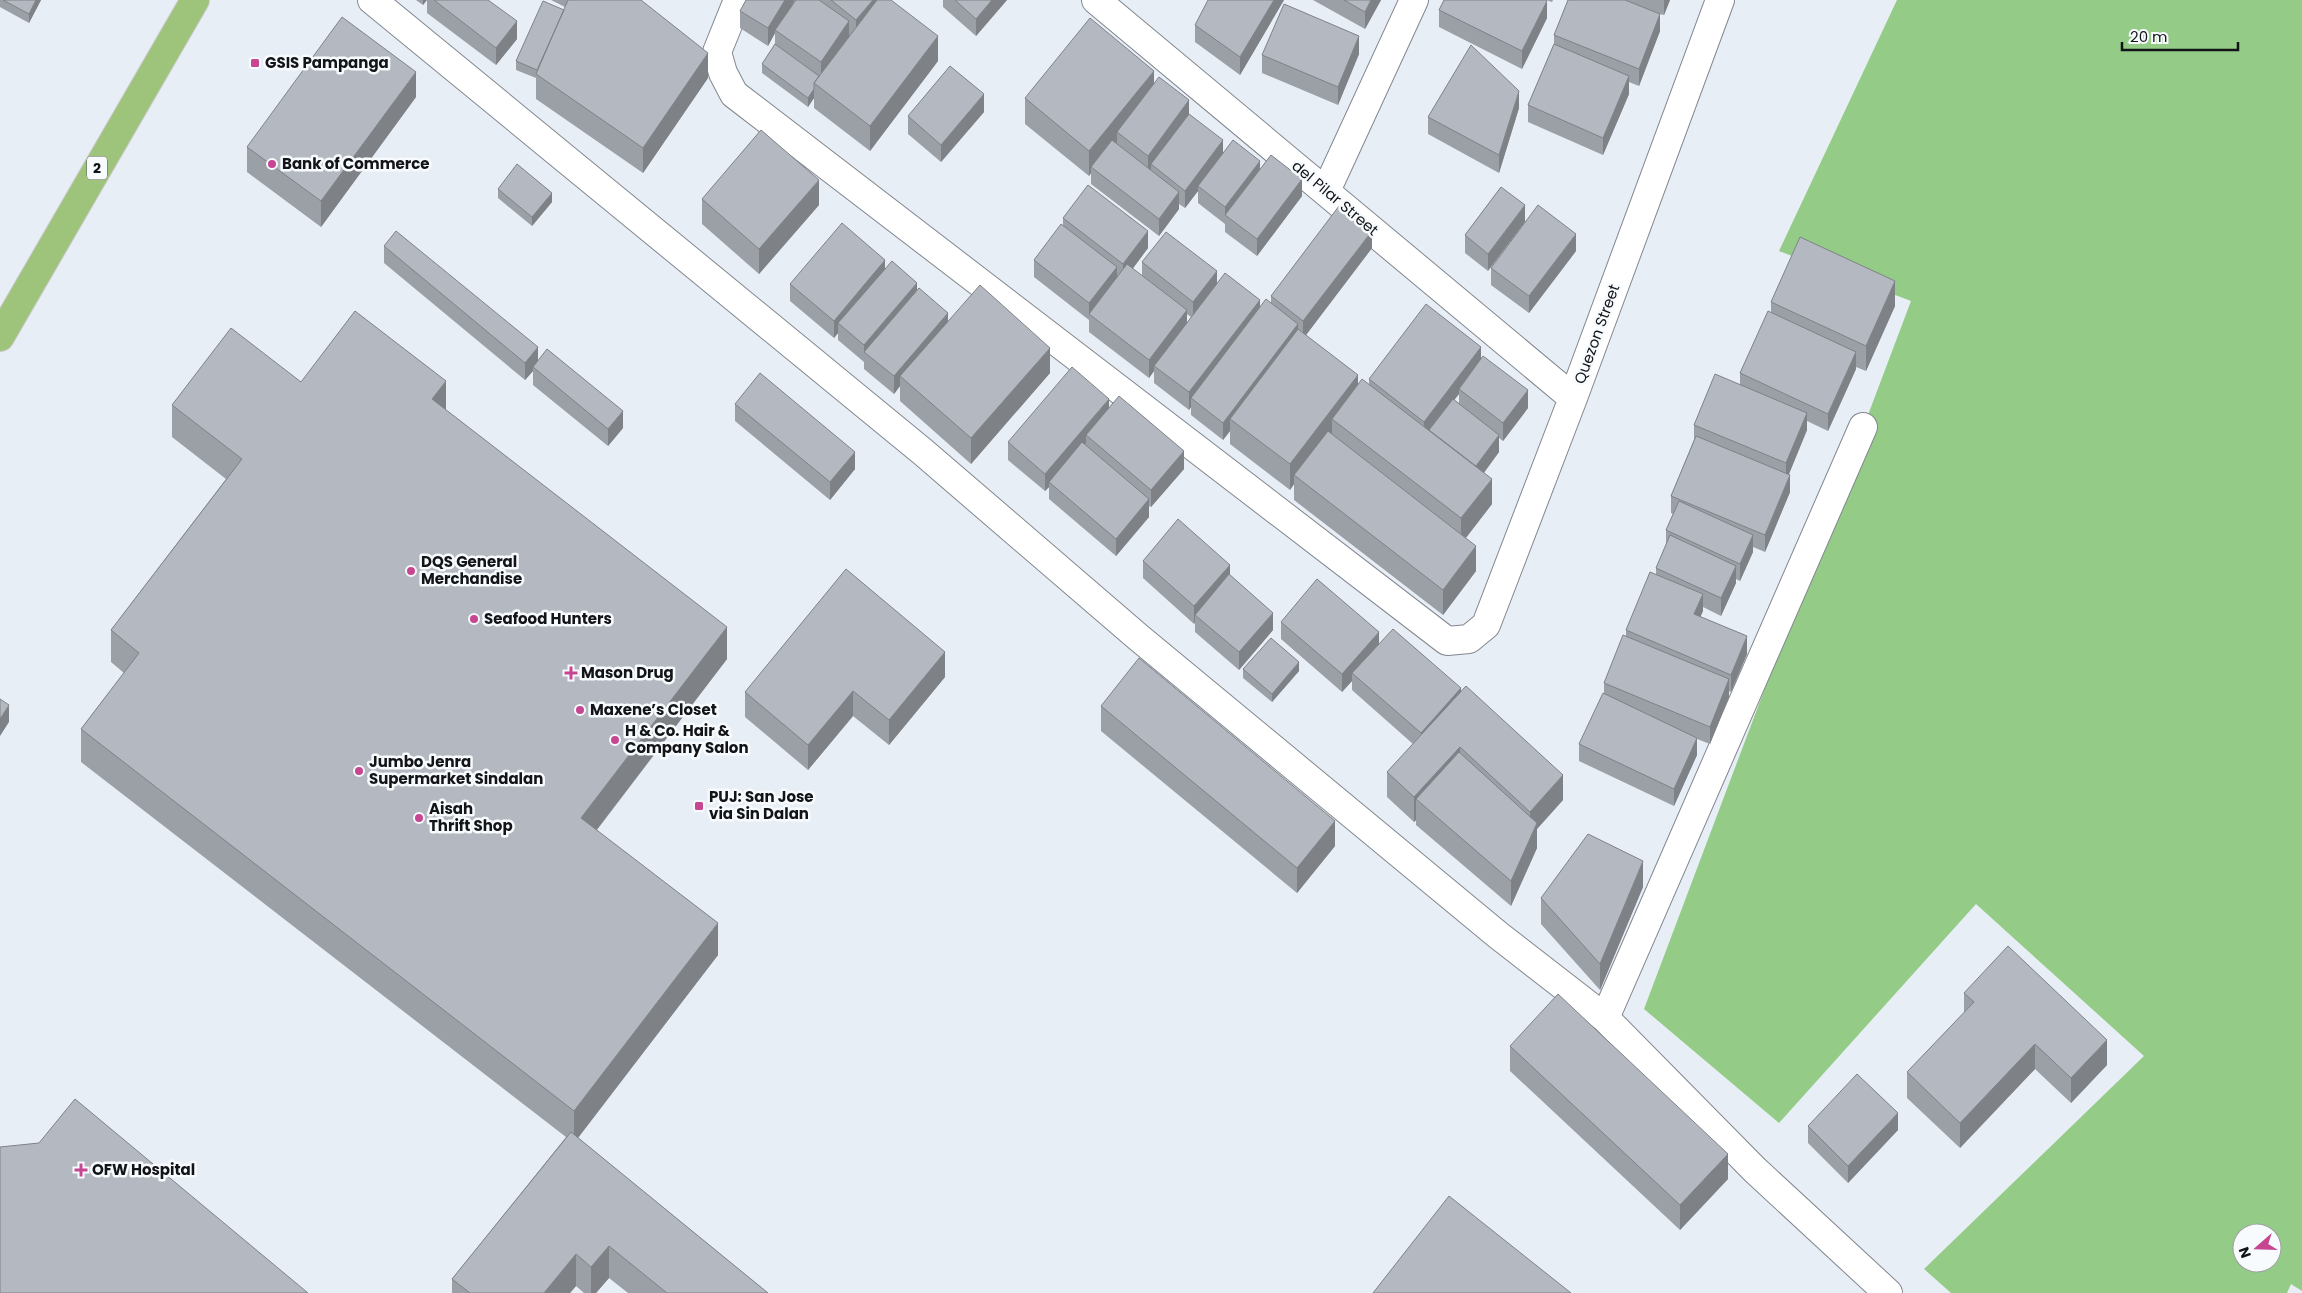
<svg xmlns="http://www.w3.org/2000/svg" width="2302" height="1293" font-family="Poppins,sans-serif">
  <rect width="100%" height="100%" fill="#e8eef6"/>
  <!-- forest -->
  <path fill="#94cc87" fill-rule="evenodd" d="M1897 0H2302V1291L2291 1284 2287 1293H1951L1924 1269 2144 1056 1976 904 1779 1123 1644 1009 1911 301 1779 251ZM2242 1233H2272V1263H2242Z"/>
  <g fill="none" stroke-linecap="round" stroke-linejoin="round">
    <defs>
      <path id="minor" d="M372 0 923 452 1138 637 1498 935 1605 1018 1755 1170 1888 1293
        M738 0 717 52 723 73 734 94 1447 641 1469 639 1486 625 1573 398 1720 0
        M1096 0 1573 398
        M1326 191 1414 0
        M1605 1018 1863 427"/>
      <path id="highway" d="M0 337 195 0"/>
    </defs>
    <!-- minor casing -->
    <use href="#minor" stroke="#82878e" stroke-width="30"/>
    <!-- highway casing -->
    <use href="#highway" stroke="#cbcbcc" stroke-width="30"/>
    <!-- minor -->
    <use href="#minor" stroke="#fff" stroke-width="28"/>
    <!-- highway -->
    <use href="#highway" stroke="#9ec47b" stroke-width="28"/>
  </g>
  <!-- wall -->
  <path fill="#9b9fa6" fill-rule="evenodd" d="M0 0H41L29 23 0 7Z
    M416 0H427L423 5Z
    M427 0H488L517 39 496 65 427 13Z
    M551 0H641L708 78 643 173 536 99V78L516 70V61L564 10 565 7Z
    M746 0H795L789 9 796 0H891L938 61 870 151 814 108V98L808 107 762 73V64L775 44V33L768 46 740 28V11Z
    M943 0H1007L976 36 943 7Z
    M1284 0 1240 75 1195 42V25Z
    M1313 0H1381L1365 29Z
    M1444 0H1553L1552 2 1546 0 1547 18 1522 69 1439 27V10Z
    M1568 0H1670L1664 15 1660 14V31L1639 86 1629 82V94L1603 155 1528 122V105L1554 44V35Z
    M1359 54 1338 105 1262 73V55Z
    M1154 83 1189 115 1223 153 1260 170 1302 196 1257 256 1225 232V224L1198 203V191L1185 208 1179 204V209L1159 236 1091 184V173L1089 176 1025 124V98Z
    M416 97 321 227 247 172V147Z
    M1519 108 1499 173 1428 134V117Z
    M984 112 941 162 908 134V116Z
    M1501 187 1488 271 1465 253V235Z
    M498 189 552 202 532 226 498 198Z
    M702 199 819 205 759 274 702 224Z
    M1063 218 1148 248 1132 269 1142 276V262L1217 284 1260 308 1271 303V296L1372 248 1306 335 1358 385H1369V379L1481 358 1528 408 1503 441 1499 438V452L1484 473 1492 504 1466 538 1476 571 1443 615 1294 500V484L1290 490 1230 444V431L1223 440 1191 415V407L1189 410 1154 383V371L1149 378 1089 332V320L1034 277V260L1063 226ZM1187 314 1191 317 1187 323ZM1459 394V403L1454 400Z
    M384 246 623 428 608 446 533 385V371L525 380 384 263Z
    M1576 251 1529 313 1491 285V268Z
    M885 269 917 290 948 322 1050 373 971 464 900 401V386L894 394 864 369V362L838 340V333L834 338 790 301V284Z
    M1771 302 1895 306 1866 371 1856 367V369L1828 431 1807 421V430L1789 474 1790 492 1765 552 1753 547V552L1740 581 1736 579V583L1721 616 1703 607V611L1700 617 1747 654 1731 692 1729 691V697L1710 744 1697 739V755L1674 806 1579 761V744L1604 693V683L1626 636V630L1656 574V568L1666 545V530L1673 514 1671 513V496L1694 440V425L1740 385V373L1771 312Z
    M301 382 446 410 727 659 597 830 718 955 578 1138 768 1293H628L609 1278 596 1293H584L576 1286 570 1293H452V1279L566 1137 81 762V729L124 673 111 662V630L226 479 172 437V405Z
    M735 404 855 469 830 500 735 421Z
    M1109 409 1184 469 1151 507 1149 506V517L1116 556 1049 499V487L1045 491 1008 460V442Z
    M1143 561 1230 576 1273 630 1239 670 1195 632V622L1194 624 1143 578Z
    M1281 622 1379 644 1461 691 1563 800 1537 829V848L1511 906 1416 825V820L1414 822 1387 797V772L1413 744 1352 690V681L1342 692 1281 639Z
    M1243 669 1299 671 1272 702 1243 678Z
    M945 677 889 745 853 716 808 770 745 717V692Z
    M1101 706 1335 846 1297 893 1101 731Z
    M1643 887 1600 990 1541 924V898Z
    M1964 993 2107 1065 2071 1103 2035 1069 1960 1148 1907 1098V1072L1964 1013Z
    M1510 1046 1728 1179 1680 1230 1510 1071Z
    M1808 1126 1898 1130 1848 1183 1808 1143Z"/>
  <!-- shaded-wall -->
  <path fill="#7e8287" d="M36 0H41L29 23V14Z
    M423 0H427L423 5Z
    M785 0H795L777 31 775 30V33L768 46V28Z
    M873 0H878L856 38V20Z
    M992 0H1007L976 36V19Z
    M1274 0H1284L1240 75V57Z
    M1371 0H1381L1365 29V12Z
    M1664 0H1670L1664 15Z
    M1547 1V18L1522 69V51Z
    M1660 14V31L1639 86V69Z
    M517 21V39L496 65V48Z
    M849 21V38L821 79V62Z
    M938 36V61L870 151V126Z
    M1359 36V54L1338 105V87Z
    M708 53V78L643 173V148Z
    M1154 71V96L1117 132V142L1095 169 1091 167V173L1089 176V151Z
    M416 72V97L321 227V201Z
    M1629 76V94L1603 155V138Z
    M814 89V98L808 107V98Z
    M1519 91V108L1499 173V155Z
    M984 94V112L941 162V145Z
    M1189 100V118L1151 164V169L1148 173V156Z
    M1223 140V157L1198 186V191L1185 208V191Z
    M1260 161V178L1225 215V224V207Z
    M1302 179V196L1257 256V239Z
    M819 180V205L759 274V249Z
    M1179 192V209L1159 236V219Z
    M552 193V202L532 226V217Z
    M1525 205V222L1488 271V254Z
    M1148 231V248L1123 282V264Z
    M1372 231V248L1303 339V321Z
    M1576 234V251L1529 313V296Z
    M885 260V278L838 323V333L834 338V321Z
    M1117 267V284L1089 315V303Z
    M1217 271V288L1193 319V302Z
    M1895 281V306L1866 371V346Z
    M917 283V301L864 352V363V345Z
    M1260 300V317L1191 398V407L1189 410V392Z
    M1187 310V328L1154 366V371L1149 378V360Z
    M948 313V331L900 376V386L894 394V376Z
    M1298 324V341L1230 419V431L1223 440V423Z
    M538 347V365L533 367V371L525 380V363Z
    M1481 347V364L1459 389V394L1424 439V422Z
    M1050 348V373L971 464V438Z
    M1856 352V369L1828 431V414Z
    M1358 375V400L1332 419V434L1298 478 1294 475V484L1290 490V464Z
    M446 381V413L432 399Z
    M1528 390V408L1503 441V423Z
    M1109 399V416L1086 435V443L1051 484 1049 482V487L1045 491V474Z
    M623 411V428L608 446V429Z
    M1807 413V430L1786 481V463Z
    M1499 435V452L1476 483V466Z
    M1184 451V469L1151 507V490Z
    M855 452V469L830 500V482Z
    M1790 475V492L1765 552V535Z
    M1492 479V504L1461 544V518Z
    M1149 499V517L1116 556V539Z
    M1753 535V552L1740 581V564Z
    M1476 546V571L1443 615V590Z
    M1230 565V583L1195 615V622L1194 624V606Z
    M1736 566V583L1721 616V598Z
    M1703 594V611L1694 631V614Z
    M1273 613V630L1239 670V652Z
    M727 627V659L581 850V818Z
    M1379 632V649L1352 673V681L1342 692V674Z
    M1747 636V654L1731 692V675Z
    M945 652V677L889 745V720Z
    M1299 662V671L1272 702V694Z
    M1729 679V697L1710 744V727Z
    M1461 688V706L1421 750V733Z
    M853 691V716L808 770V745Z
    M9 705V722L0 736V719Z
    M1697 738V755L1674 806V789Z
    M1460 747V772L1416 799V820L1414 822V797Z
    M1563 775V800L1537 829V848L1511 906V881L1530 837V812Z
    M1335 821V846L1297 893V868Z
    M1643 861V887L1600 990V964Z
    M718 923V955L574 1143V1111Z
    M2107 1040V1065L2071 1103V1078Z
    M2035 1044V1069L1960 1148V1123Z
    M1898 1113V1130L1848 1183V1166Z
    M1728 1154V1179L1680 1230V1205Z
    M609 1246V1278L596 1293H591V1267Z
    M576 1254V1286L570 1293H544Z"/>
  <!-- building -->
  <path fill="#b4b9c1" stroke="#7e8287" d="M3 0H36L29 14Z
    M434 0H488L517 21 496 48Z
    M568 0H641L708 53 643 148 536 74Z
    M746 0H785L768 28 740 11Z
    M796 0H819L849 21 821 62 775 30Z
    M831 0H873L856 20Z
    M877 0H891L938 36 870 126 814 83Z
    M955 0H992L976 19Z
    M1208 0H1274L1240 57 1195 25Z
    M1344 0H1371L1365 12Z
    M1444 0H1546L1547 1 1522 51 1439 10Z
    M1568 0H1625L1660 14 1639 69 1554 35Z
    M543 1 564 10 537 70 516 61Z
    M1284 4 1359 36 1338 87 1262 55Z
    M342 17 416 72 321 201 247 147Z
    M1090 18 1154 71 1089 151 1025 98Z
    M775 44 819 76 814 83V89L808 98 762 64Z
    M1554 44 1629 76 1603 138 1528 105Z
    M1471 45 1519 91 1499 155 1428 117Z
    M950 66 984 94 941 145 908 116Z
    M1159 77 1189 100 1148 156 1117 132Z
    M1189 114 1223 140 1185 191 1151 164Z
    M761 130 819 180 759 249 702 199Z
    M1112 140 1179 192 1159 219 1091 167Z
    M1233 140 1260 161 1225 207 1198 186Z
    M1271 155 1302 179 1257 239 1225 215Z
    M517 164 552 193 532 217 498 189Z
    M1088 185 1148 231 1123 264 1063 218Z
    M1501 187 1525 205 1488 254 1465 235Z
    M1538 205 1576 234 1529 296 1491 268Z
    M1339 206 1372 231 1303 321 1271 296Z
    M842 223 885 260 834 321 790 284Z
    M1061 224 1117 267 1089 303 1034 260Z
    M396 231 538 347 525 363 384 246Z
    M1166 232 1217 271 1193 302 1142 262Z
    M1800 237 1895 281 1866 346 1771 302Z
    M892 261 917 283 864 345 838 323Z
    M1127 264 1187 310 1149 360 1089 314Z
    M1225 273 1260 300 1189 392 1154 366Z
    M980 285 1050 348 971 438 900 376Z
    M919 288 948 313 894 376 864 352Z
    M1266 299 1298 324 1223 423 1191 398Z
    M1426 304 1481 347 1424 422 1369 379Z
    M355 311 446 381 432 399 727 627 581 818 718 923 574 1111 81 729 139 653 111 630 242 459 172 405 231 328 301 382Z
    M1768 311 1856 352 1828 414 1740 373Z
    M1298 329 1358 375 1290 464 1230 419Z
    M547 349 623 411 608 429 533 367Z
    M1483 356 1528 390 1503 423 1459 389Z
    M1072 367 1109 399 1045 474 1008 442Z
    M760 373 855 452 830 482 735 404Z
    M1715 374 1807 413 1786 463 1694 425Z
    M1362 379 1492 479 1461 518 1332 419Z
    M1119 396 1184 451 1151 490 1086 435Z
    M1453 399 1499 435 1476 466 1429 430Z
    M1328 431 1476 546 1443 590 1294 475Z
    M1696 436 1790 475 1765 535 1671 496Z
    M1082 442 1149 499 1116 539 1049 482Z
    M1679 501 1753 535 1740 564 1666 530Z
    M1178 519 1230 565 1194 606 1143 561Z
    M1670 535 1736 566 1721 598 1656 568Z
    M846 569 945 652 889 720 853 691 808 745 745 692Z
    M1650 572 1703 594 1694 614 1747 636 1731 675 1626 630Z
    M1229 574 1273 613 1239 652 1195 615Z
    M1317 579 1379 632 1342 674 1281 622Z
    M1393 629 1461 688 1421 733 1352 673Z
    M1623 635 1729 679 1710 727 1604 683Z
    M1271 638 1299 662 1272 694 1243 669Z
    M1139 658 1335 821 1297 868 1101 706Z
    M1466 686 1563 775 1530 812 1460 747 1414 797 1387 772Z
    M1603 693 1697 738 1674 789 1579 744Z
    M0 699 9 705 0 719Z
    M1459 752 1537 823 1511 881 1416 799Z
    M1588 834 1643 861 1600 964 1541 898Z
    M2008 946 2107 1040 2071 1078 2035 1044 1960 1123 1907 1072 1974 1002 1964 993Z
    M1558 994 1728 1154 1680 1205 1510 1046Z
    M1857 1074 1898 1113 1848 1166 1808 1126Z
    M75 1099 308 1293H0V1147L39 1143Z
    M571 1132 768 1293H667L609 1246 591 1267 576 1254 544 1293H470L452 1279Z
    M1449 1196 1571 1293H1373Z"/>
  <!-- markers -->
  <g fill="#c64691" stroke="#f8fbfe" stroke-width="2">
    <rect x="250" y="58" width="10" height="10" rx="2.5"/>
    <circle cx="272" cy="164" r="5"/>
    <circle cx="411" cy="571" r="5"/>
    <circle cx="474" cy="619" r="5"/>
    <path d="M568.5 665.5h5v5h5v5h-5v5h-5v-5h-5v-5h5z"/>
    <circle cx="580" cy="710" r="5"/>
    <circle cx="615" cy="740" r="5"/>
    <circle cx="359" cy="771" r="5"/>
    <rect x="694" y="801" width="10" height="10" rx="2.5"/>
    <circle cx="419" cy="818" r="5"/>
    <path d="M78.5 1162.5h5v5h5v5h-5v5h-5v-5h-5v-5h5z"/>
  </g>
  <g text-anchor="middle" stroke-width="5" stroke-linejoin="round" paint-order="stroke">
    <!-- shield labels -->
    <rect fill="#f8fbfe" stroke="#57595c" stroke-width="1" x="87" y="156.5" width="20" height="23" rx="4"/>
    <g font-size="14" font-weight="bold" fill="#121417">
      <text x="97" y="173">2</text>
    </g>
    <!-- poi labels -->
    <g font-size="15" font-weight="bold" fill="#121417" stroke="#f8fbfe" text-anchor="start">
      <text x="265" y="68">GSIS Pampanga</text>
      <text x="282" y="169">Bank of Commerce</text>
      <text x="421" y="567">DQS General<tspan x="421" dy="17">Merchandise</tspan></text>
      <text x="484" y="624">Seafood Hunters</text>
      <text x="581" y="678">Mason Drug</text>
      <text x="590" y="715">Maxene’s Closet</text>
      <text x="625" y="736">H &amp; Co. Hair &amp;<tspan x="625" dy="17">Company Salon</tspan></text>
      <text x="369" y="767">Jumbo Jenra<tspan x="369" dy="17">Supermarket Sindalan</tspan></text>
      <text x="709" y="802">PUJ: San Jose<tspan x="709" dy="17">via Sin Dalan</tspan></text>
      <text x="429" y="814">Aisah<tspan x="429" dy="17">Thrift Shop</tspan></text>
      <text x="92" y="1175">OFW Hospital</text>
    </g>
    <!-- street labels -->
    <g font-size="15" fill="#121417" stroke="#f8fbfe">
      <text transform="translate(1335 198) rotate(40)" y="5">del Pilar Street</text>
      <text transform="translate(1597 334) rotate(-70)" y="5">Quezon Street</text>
    </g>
  </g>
  <!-- north arrow -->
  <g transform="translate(2257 1248) rotate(250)"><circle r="24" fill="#f8fbfe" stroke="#9c9fa2"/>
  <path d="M0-4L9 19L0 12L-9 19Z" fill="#c64691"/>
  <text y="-8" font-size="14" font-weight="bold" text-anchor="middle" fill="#121417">N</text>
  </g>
  <!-- scale -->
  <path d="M2122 42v8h116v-8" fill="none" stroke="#121417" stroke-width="2.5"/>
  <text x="2130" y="42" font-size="15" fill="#121417" stroke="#f8fbfe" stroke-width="4" paint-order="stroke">20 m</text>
</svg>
